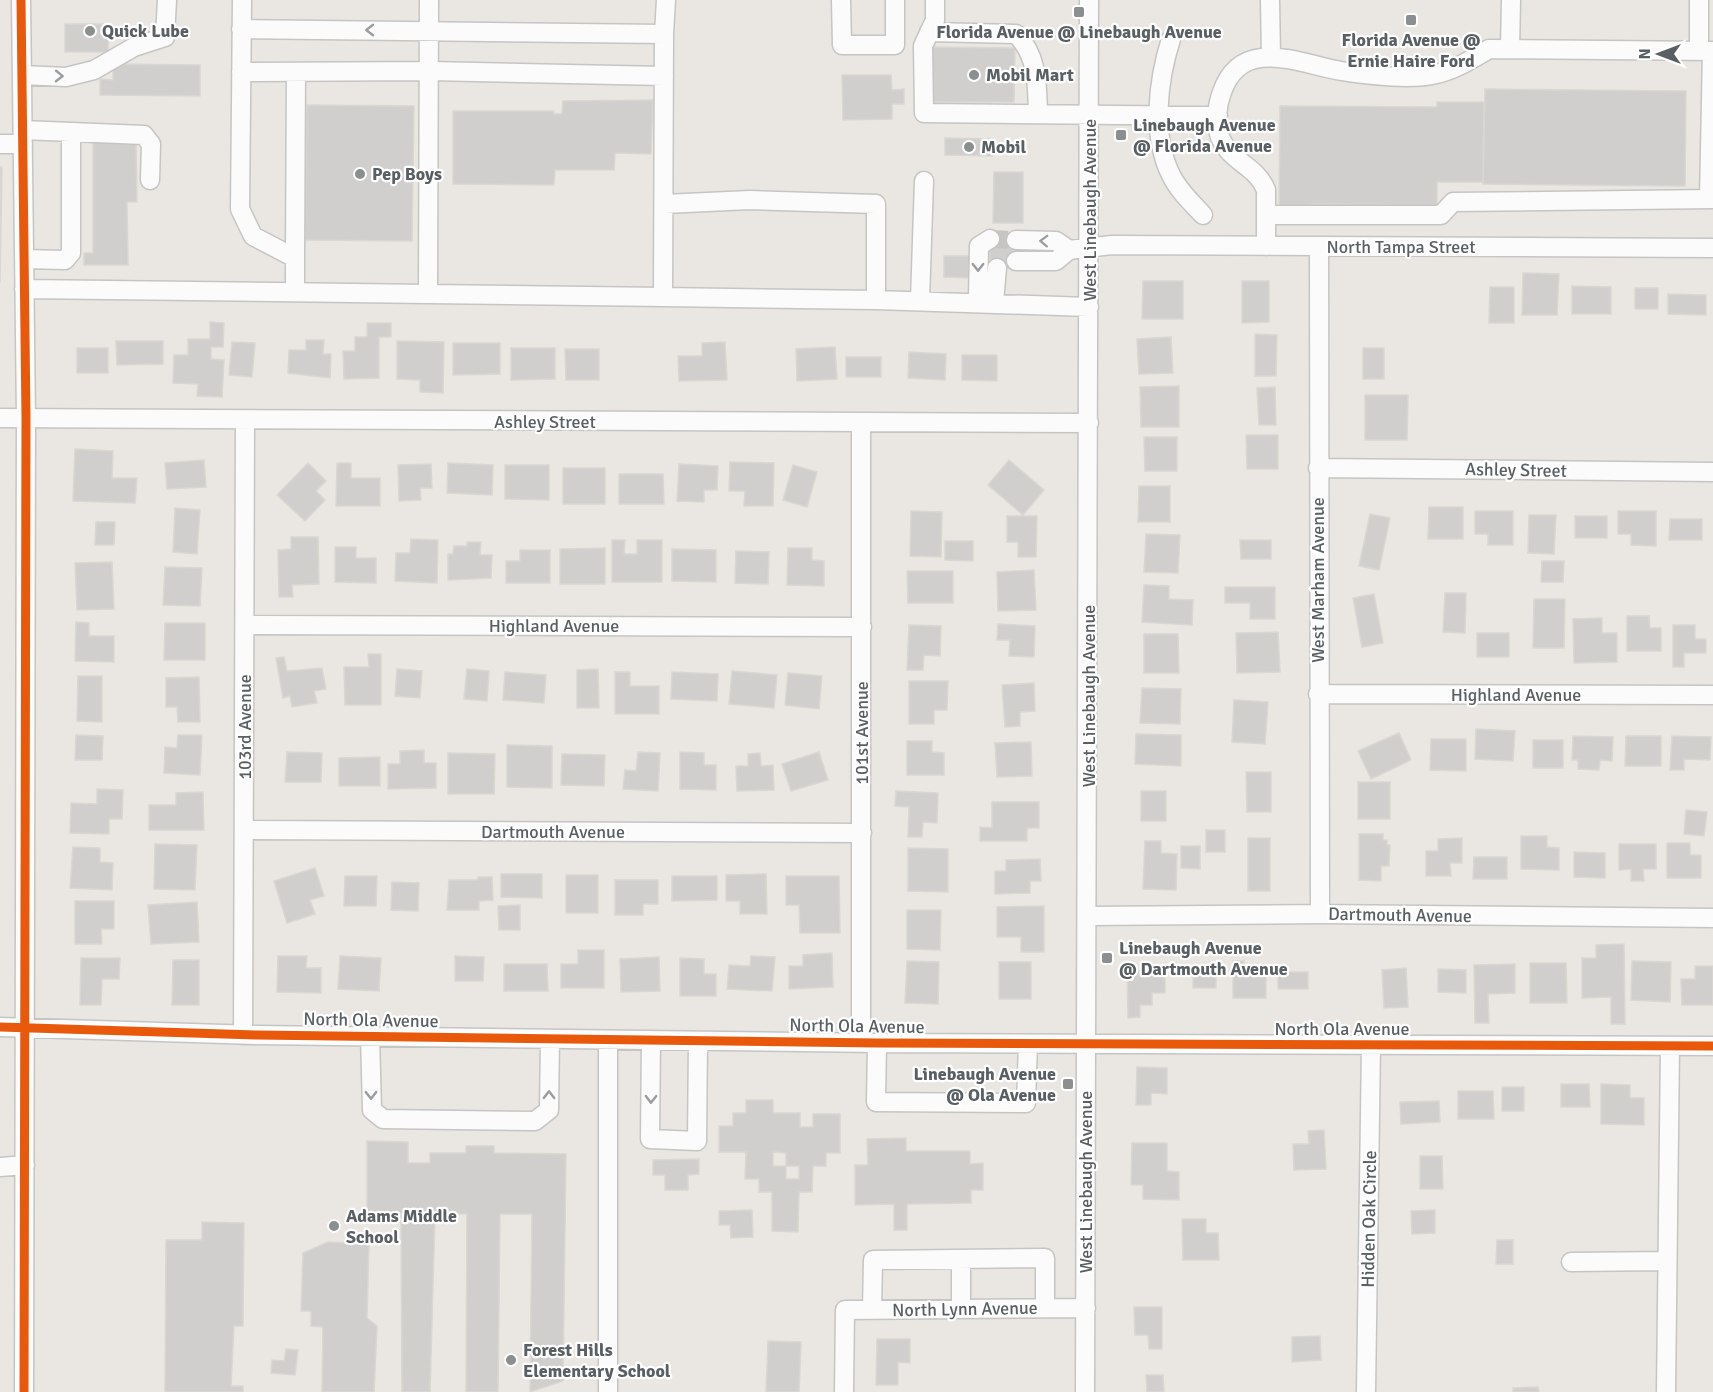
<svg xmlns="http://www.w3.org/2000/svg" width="1713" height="1392" font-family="Signika,sans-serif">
  <rect width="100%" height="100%" fill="#eae7e3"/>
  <!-- building -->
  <path fill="#d1cfcd" stroke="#dad6d2" stroke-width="1.5" fill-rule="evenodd" d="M65 24H109L108 52H65Z
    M931 47 1015 48 1014 102H930Z
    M113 64 200 65V96L100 95V79L113 80Z
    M842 75H891L892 90 904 89V104H892V119L843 120Z
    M1485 89 1686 91 1685 186 1483 184Z
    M653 100 651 154 615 153 614 170H555L554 185 453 184V111H554V114H562L563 101Z
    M1437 102H1484L1483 182H1437V205L1312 204V212H1279L1280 106 1437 107Z
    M307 105 414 106 412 241 305 240Z
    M945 138 993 139V156L945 155Z
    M136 139 137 202H127L128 265H84V253H93V140Z
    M0 167H2L0 282Z
    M994 172H1023V223H993Z
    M990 234H1016V268H990Z
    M944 256H970V278L944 277Z
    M1523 273 1559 274 1557 315H1522Z
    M1143 281H1183V319H1142Z
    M1242 281H1269V322L1242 323Z
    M1572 286 1611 287V314H1572Z
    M1490 287H1514V323H1489Z
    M1635 288H1658V309H1635Z
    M1668 294 1706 295V315L1668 314Z
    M210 322 224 323 223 347H211V359L224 360 222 397 197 396 198 384 173 383 174 355H188V339H210Z
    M367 323H391V337H379V378L344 379 343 351H355V337H367Z
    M1255 334 1277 335 1276 376H1255Z
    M1171 337 1173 373 1139 374 1137 339Z
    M306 340H324L323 354H331L330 378 288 373 289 350H306Z
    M116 341H163V364L117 365Z
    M397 341 444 342 443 393 420 392V380L397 379Z
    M232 342 255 343 252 377 229 375Z
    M725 342 727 380 679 381 678 356H702V343Z
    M453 343H500V374L453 375Z
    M835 347 837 379 797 381 796 349Z
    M77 348H108V373H77Z
    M511 348H555V379L511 380Z
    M1363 348H1384V379H1363Z
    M565 349H599V380H566Z
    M909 352 946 354 945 380 908 378Z
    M962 355H997V381L962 380Z
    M846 357H881V377H846Z
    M1179 386V427H1141L1140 387Z
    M1275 387 1276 425H1259L1257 388Z
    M1365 395H1408L1407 440H1365Z
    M1246 435H1278V469H1247Z
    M1144 437H1177V471H1145Z
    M75 449 113 451 112 478H137L135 503 73 501Z
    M204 460 206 487 167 489 165 463Z
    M1009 460 1044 490 1023 515 988 485Z
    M730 462 774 463 773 506H744L745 491H729Z
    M308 463 326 481 316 491 325 500 305 521 277 495Z
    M337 463H351V478H380V506H336Z
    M448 463 493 465 492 495 447 493Z
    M431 464 432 488H420L421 500 399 501 398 465Z
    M679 464 718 466 717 490H704V502L677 501Z
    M505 465H549V500L505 499Z
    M793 465 817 472 807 507 783 500Z
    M563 468H605V504H563Z
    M619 474H663L664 504H619Z
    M1139 486H1170V522H1138Z
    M1429 507H1463V539H1428Z
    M175 508 200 510 197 554 173 552Z
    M911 511 942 512 941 557 910 556Z
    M1475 511H1513V545H1488V534H1475Z
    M1618 511H1656V546L1631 545V534H1618Z
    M1370 514 1390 518 1379 570 1359 566Z
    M1529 515H1556L1554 554 1528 553Z
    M1007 516H1037L1036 557H1018V542H1007Z
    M1575 516H1607V538H1575Z
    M1670 519H1702V540H1669Z
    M96 522H115L114 545H95Z
    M1146 534 1180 535 1178 573 1144 572Z
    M291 537H318L319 584 292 585 293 597H279L278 550 291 549Z
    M411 539 438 540 437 583 395 581 396 553H410Z
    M612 540H625L624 554H637V540H662V582H612Z
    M1240 540H1271V559H1241Z
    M945 541H973V561L945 560Z
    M467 542H481L480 555H492L491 578 448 580V554H453L454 546H467Z
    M335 547H356V558H376V583L335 582Z
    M605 548V584H560V549Z
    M788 548H812V560L824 561V586L787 585Z
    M672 549 716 550V582L672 581Z
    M520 550H550V583H506V561H520Z
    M736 551 769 552 768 584 735 583Z
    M1542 561H1564L1563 582H1541Z
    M112 562 114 609 77 610 75 563Z
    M165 567 202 568 200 606 163 605Z
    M1034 570 1036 610 998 611 997 572Z
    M907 571H953V603H908Z
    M1144 585 1169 586V599L1193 600 1192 625 1142 622Z
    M1225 587H1275V619H1250V603H1225Z
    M1445 593H1466L1465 633 1443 632Z
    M1374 594 1383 643 1362 647 1353 598Z
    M1534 599H1565L1564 648H1533Z
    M1627 616H1649L1650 628H1661V651H1627Z
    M1602 618V633H1617V662L1574 663 1573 619Z
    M76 622 89 623V636H114V662L75 661Z
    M165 623H205V660H164Z
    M998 624 1035 626 1034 657 1009 656 1010 640H997Z
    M909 625 941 626 940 656 924 655 923 670H907Z
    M1673 625H1695V639H1706V653H1684V667H1673Z
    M1278 632 1280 672 1237 673 1236 633Z
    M1477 633H1509V657H1477Z
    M1144 634H1178L1179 673H1144Z
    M368 654H381V705H345L344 667H369Z
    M284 657 287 671 322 668 326 689 314 691 317 703 292 707 290 696 283 698 276 658Z
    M397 669 422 671 420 698 395 696Z
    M467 669 489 671 487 701 464 699Z
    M598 669 599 708H577V670Z
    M732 671 777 675 774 708 729 704Z
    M505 672 546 675 544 703 503 700Z
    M615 672H630V686H659V714H615Z
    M672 672 718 674 717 701 671 699Z
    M788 673 822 676 819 709 785 705Z
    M78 676H102V722L77 721Z
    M199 677 200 722H178L177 707H166V678Z
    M909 681H948L947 710H934V724H909Z
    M1034 683 1035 711 1020 712V726L1005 727 1002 685Z
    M1142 688 1181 689 1180 724 1140 723Z
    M1234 700 1268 702 1265 744 1232 742Z
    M1476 729 1515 731 1513 761 1475 759Z
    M1399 733 1411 760 1371 779 1358 751Z
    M1136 734 1181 735V766L1135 764Z
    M76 735 103 736 102 760H75Z
    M178 735H202L200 775 164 773 165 747 177 748Z
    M1573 736 1613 737 1612 761 1600 760 1599 770 1578 769V760H1572Z
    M1626 736H1661V766H1625Z
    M1672 736 1711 737 1710 760 1684 759V770H1670Z
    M1431 739H1466V771L1430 770Z
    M1533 740H1563V768H1533Z
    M907 741H932V752L944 753V775H907Z
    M1031 742 1032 776 997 777 995 743Z
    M507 745 552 746V788L507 787Z
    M424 750V763H436V788L388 789V764H400V751Z
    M287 752 322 753 321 782H285Z
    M638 752 660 753 658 791 623 789 625 770 636 771Z
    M680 752 704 753V765H716V790L680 789Z
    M819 752 828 780 791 791 782 764Z
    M448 753 495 754 494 794H448Z
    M760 753 761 766 773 765 774 790 737 791 736 766H748V754Z
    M562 754 605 755 604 786 561 785Z
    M380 757V786H339V758Z
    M1246 772H1271V812H1247Z
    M1358 782H1390V819H1358Z
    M97 789 123 790 122 819H109V834L70 833 71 803 97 804Z
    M896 791 938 793 937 823 923 822 922 837H908L909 807 895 806Z
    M1141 791H1166V821H1141Z
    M203 792 204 830H149V805H176V793Z
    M992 802H1039V828H1027V841H980V827L992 828Z
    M1686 810 1707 812 1704 836 1684 834Z
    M1206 830H1225V852H1206Z
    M1359 834H1383V840H1387V845H1390L1389 866H1381V881L1359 880Z
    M1521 836H1547V847L1559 848V870L1521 869Z
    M1248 838H1270V891H1248Z
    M1462 838V863H1450L1451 876H1426V851H1438V839Z
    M1145 841H1161V853L1177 854 1176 890 1143 889Z
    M1667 843H1690V855H1701V878H1667Z
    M155 844 197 845 195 890 154 889Z
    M1619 844H1656V869H1643L1644 881H1631V869L1619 870Z
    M1181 846H1200V869L1181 868Z
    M73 847 100 848V862L113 863 112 890 70 888Z
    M908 848 948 849V892L908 891Z
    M1574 852 1605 853V878L1574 877Z
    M1474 857H1507V879H1473Z
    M1040 859 1041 881H1030V893L995 894V871H1006V860Z
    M315 868 324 896 310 900 315 914 287 923 274 881Z
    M501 874H542V898L501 897Z
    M766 874 767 914H740V901H726V875Z
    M566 875H598V913H566Z
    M345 876H377L376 906H344Z
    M672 876H717V900L672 901Z
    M786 876H839L840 933H800L799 905H786Z
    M478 877H492L493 900 479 901V910H447L449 880H478Z
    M615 880H658V904H643V915H615Z
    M392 882 419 883 418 911 391 910Z
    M75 901H114V929H101L102 944H75Z
    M197 902 199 942 151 944 148 905Z
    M520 905V930H499L498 906Z
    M1044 906V952H1021V937H997V907Z
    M907 910H941L940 950 907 949Z
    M1624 944 1625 1024H1611V997L1582 998V958H1596V945Z
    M578 950H604V988H561V964H578Z
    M832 953 833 987 789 989V966H803V955Z
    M278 956H307L306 968H321V993L277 992Z
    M340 956 381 958 379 991 338 989Z
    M455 956 484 957 483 981H455Z
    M751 956 775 957 772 991 727 989 729 965 750 966Z
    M659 957 660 991 621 992 620 959Z
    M81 958H120L119 979H102L101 1005H80Z
    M680 958 704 959V974H716V996H680Z
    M173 960H199V1005H172Z
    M907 961 939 962 938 1004 905 1003Z
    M1233 961H1244V974H1266V998H1233Z
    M1632 961 1671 962 1670 1002 1631 1000Z
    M999 962H1031V999H999Z
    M1530 963H1566L1567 1003H1530Z
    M504 964H547L548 991H504Z
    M1515 964V993L1488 994 1489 1023H1475L1474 965Z
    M1695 966H1713V1005H1682L1681 979H1695Z
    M1193 968H1216V988H1193Z
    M1406 968 1408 1007 1384 1008 1382 970Z
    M1165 969V993H1152V1005H1140V1017L1128 1018 1127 970Z
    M1438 969 1466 970V993L1438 992Z
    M1278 972H1308V989H1278Z
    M1137 1067 1167 1068V1094L1151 1093V1105H1136Z
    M1561 1084H1589L1590 1107H1561Z
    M1601 1084 1630 1085V1098H1644V1125L1601 1124Z
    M1502 1087H1524V1111H1502Z
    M1458 1091H1493L1494 1119H1458Z
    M746 1100H773V1113H800V1127H813V1114H840V1153H826V1166H813L812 1192H799L798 1232 772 1231V1192H759V1179H745L746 1152H719V1126H733V1113H746ZM773 1152 786 1153V1166H773ZM786 1166H799V1179H786Z
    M1439 1101 1440 1122 1401 1124 1400 1102Z
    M1324 1130 1326 1169 1294 1170 1293 1144H1309L1308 1131Z
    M906 1138V1151H970V1164L983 1163V1190H971V1203L907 1204V1230H894V1204L855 1205V1165H868L867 1139Z
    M367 1141 408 1142V1163H430V1153H466V1146H494V1153L566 1154 563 1381 530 1392 532 1214H500L498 1392H466L467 1214H435L430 1392H402L401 1215 367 1214Z
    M1132 1143H1167V1171L1179 1172V1200L1143 1199V1185H1131Z
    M1420 1156H1442L1443 1189H1420Z
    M699 1159V1174L688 1175V1190H665V1175H653V1160Z
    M752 1210 753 1237 731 1238 730 1225H719V1211Z
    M1435 1210V1233L1412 1234 1411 1211Z
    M1182 1219H1206V1233H1218L1219 1260H1183Z
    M202 1222 244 1223 243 1326H234L231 1386H243V1392H165L166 1240H202Z
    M1497 1240H1513V1264H1496Z
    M328 1242 369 1244 367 1318 377 1326 374 1392H322L323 1327 311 1326V1311H301L303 1253Z
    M1134 1307H1162V1349H1149L1148 1335H1135Z
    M1320 1336 1321 1360 1292 1362V1337Z
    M877 1339H910V1363L898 1362V1385H876Z
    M768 1341 801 1342 799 1392H766Z
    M286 1349 298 1350 295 1375 271 1373 272 1360 284 1361Z
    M1146 1375H1163L1164 1392H1147Z
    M1538 1387 1539 1392H1513V1388Z"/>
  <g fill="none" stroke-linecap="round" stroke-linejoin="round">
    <!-- minor-tunnel -->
    <path stroke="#c6c5c3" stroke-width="18" stroke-dasharray="18 9" stroke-linecap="butt" d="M990 239 1016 240"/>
    <defs>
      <path id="minor" d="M21 0 26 418 24 1392
        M242 0 240 209 253 236 295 258V292
        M841 0 842 45H895V0
        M935 0V20L923 46 924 113 1218 116
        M1270 0 1271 56
        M1699 0V51
        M241 29 664 34 666 0
        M929 32 1016 34C1038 56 1037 84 1038 113
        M1171 39C1158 80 1151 135 1171 175 1178 190 1191 202 1203 215
        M1510 49 1511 0
        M241 72 429 71 664 76
        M22 75 66 77 94 70 134 47 165 37 167 0
        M23 130 144 135 151 144 150 180
        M0 144H23
        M1709 199 1712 51
        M1266 215H1441L1453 202 1713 199
        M1016 240 1056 241 1069 250
        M1266 246V190C1257 166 1230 162 1220 137 1215 123 1217 105 1222 92 1242 35 1300 64 1341 71 1367 75 1406 80 1432 75 1453 71 1471 60 1489 49L1713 51
        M1319 246 1320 914
        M295 258 296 72
        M24 259 65 260 71 253V133
        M1016 261H1056L1069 250 1112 245 1713 248
        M24 289 428 294 429 0
        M428 294 663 297 664 34
        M663 297 876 300V204L750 200 664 204
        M876 300 1089 307
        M920 300 924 181
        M978 301 979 246 990 239
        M994 302 997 268
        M0 418 1089 423
        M1318 468 1713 472
        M245 625 862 627
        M1318 694 1713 695
        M244 830 862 833
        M1088 916 1320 914 1713 918
        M0 1027 257 1035 877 1043 1713 1046
        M243 1035 245 420
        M370 1036 372 1110 383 1119 535 1121 549 1110 550 1039
        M651 1040 650 1139 697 1141 698 1041
        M861 1043V423
        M877 1043 876 1102 1026 1103 1028 1044
        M0 1167 25 1165
        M961 1259V1309
        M1571 1262 1667 1261
        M872 1310 873 1260 1045 1258V1308
        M608 1392V1040
        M844 1392 845 1310 1086 1308
        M1085 1392 1089 0
        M1366 1392 1371 1045
        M1666 1392 1670 1046"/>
    </defs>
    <!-- minor casing -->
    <use href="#minor" stroke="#c5c5c4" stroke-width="21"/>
    <!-- minor -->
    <use href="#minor" stroke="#fcfbfb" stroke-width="18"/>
    <defs>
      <path id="cycleway" d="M21 0 26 418 24 1392
        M0 1027 257 1035 877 1043 1713 1046"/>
    </defs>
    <!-- cycleway casing -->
    <use href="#cycleway" stroke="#fff" stroke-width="13"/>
    <!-- cycleway -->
    <use href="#cycleway" stroke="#e8590c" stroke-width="9"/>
  </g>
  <!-- one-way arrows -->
  <defs><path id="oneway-chevron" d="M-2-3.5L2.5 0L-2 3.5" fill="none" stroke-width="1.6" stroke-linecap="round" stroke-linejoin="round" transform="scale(1.5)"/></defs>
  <g stroke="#9a9d9f">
    <use href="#oneway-chevron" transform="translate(370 30) rotate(-180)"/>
    <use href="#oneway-chevron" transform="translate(59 76) rotate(1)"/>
    <use href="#oneway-chevron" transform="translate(1044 241) rotate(-178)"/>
    <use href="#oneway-chevron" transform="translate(978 267) rotate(90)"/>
    <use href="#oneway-chevron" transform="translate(371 1095) rotate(89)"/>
    <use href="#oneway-chevron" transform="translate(549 1095) rotate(-90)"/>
    <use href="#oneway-chevron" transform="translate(651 1099) rotate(91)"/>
  </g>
  <!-- markers -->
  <g fill="#8c8f8f" stroke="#fff" stroke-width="2">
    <rect x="1073" y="6" width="12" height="12" rx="3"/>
    <rect x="1405" y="14" width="12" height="12" rx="3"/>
    <circle cx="90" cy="31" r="6"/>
    <circle cx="974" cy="75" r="6"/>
    <rect x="1115" y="129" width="12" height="12" rx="3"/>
    <circle cx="969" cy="147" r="6"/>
    <circle cx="360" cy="174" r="6"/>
    <rect x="1101" y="952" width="12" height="12" rx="3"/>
    <rect x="1062" y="1078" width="12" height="12" rx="3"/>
    <circle cx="334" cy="1226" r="6"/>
    <circle cx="511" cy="1360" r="6"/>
  </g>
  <g text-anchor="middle" stroke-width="4.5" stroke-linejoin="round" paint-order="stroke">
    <!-- poi labels -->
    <g font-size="18" font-weight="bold" fill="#595f62" stroke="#fff" text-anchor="start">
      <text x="102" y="37">Quick Lube</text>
      <text x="1079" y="38" text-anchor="middle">Florida Avenue @ Linebaugh Avenue</text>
      <text x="1411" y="46" text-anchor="middle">Florida Avenue @<tspan x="1411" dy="21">Ernie Haire Ford</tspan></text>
      <text x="986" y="81">Mobil Mart</text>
      <text x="1133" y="131">Linebaugh Avenue<tspan x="1133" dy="21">@ Florida Avenue</tspan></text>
      <text x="981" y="153">Mobil</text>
      <text x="372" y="180">Pep Boys</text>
      <text x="1119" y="954">Linebaugh Avenue<tspan x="1119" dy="21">@ Dartmouth Avenue</tspan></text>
      <text x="1056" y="1080" text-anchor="end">Linebaugh Avenue<tspan x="1056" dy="21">@ Ola Avenue</tspan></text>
      <text x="346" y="1222">Adams Middle<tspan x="346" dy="21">School</tspan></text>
      <text x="523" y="1356">Forest Hills<tspan x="523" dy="21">Elementary School</tspan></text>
    </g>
    <!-- street labels -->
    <g font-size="18" fill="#595f62" stroke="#fff">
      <text transform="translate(1090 210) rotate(-90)" y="6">West Linebaugh Avenue</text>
      <text x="1401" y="253">North Tampa Street</text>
      <text x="545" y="428">Ashley Street</text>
      <text transform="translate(1516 470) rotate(1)" y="6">Ashley Street</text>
      <text transform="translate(1318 580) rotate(-90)" y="6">West Marham Avenue</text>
      <text x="554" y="632">Highland Avenue</text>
      <text x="1516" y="701">Highland Avenue</text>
      <text transform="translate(1089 696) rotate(-90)" y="6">West Linebaugh Avenue</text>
      <text transform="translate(245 727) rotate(-90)" y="6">103rd Avenue</text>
      <text transform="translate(862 733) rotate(-90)" y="6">101st Avenue</text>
      <text x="553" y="838">Dartmouth Avenue</text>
      <text transform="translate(1400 915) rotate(1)" y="6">Dartmouth Avenue</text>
      <text transform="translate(371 1020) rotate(1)" y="6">North Ola Avenue</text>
      <text transform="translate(857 1026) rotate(1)" y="6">North Ola Avenue</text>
      <text x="1342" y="1035">North Ola Avenue</text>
      <text transform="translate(1086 1182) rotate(-90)" y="6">West Linebaugh Avenue</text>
      <text transform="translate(1369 1219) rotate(-89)" y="6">Hidden Oak Circle</text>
      <text transform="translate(965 1309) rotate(-1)" y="6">North Lynn Avenue</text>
    </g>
  </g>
  <!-- north arrow -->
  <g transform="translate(1659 54) rotate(270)" stroke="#ffffff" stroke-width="4.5" paint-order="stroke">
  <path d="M0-4.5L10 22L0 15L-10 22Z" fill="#595f62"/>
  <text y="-9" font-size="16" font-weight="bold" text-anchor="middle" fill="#595f62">N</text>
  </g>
</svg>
